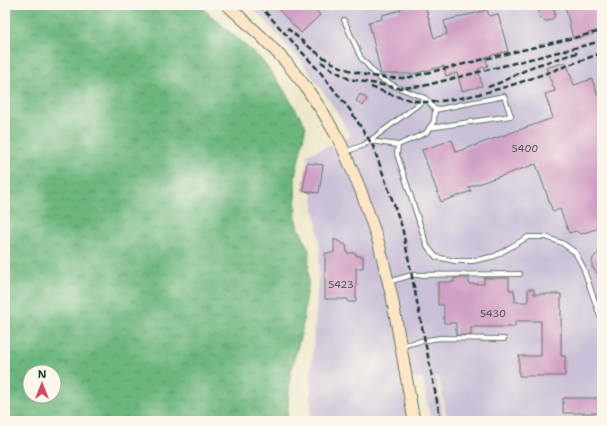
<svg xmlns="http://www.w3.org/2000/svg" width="607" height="426" font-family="'Shantell Sans',sans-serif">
  <defs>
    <pattern id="forest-crowns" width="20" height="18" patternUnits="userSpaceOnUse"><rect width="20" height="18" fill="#6cb67e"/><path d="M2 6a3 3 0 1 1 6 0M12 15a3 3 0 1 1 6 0" fill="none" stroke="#589568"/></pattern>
  </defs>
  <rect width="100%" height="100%" fill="#fbf7ec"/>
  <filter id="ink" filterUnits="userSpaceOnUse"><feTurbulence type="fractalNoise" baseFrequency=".025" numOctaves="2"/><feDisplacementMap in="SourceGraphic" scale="8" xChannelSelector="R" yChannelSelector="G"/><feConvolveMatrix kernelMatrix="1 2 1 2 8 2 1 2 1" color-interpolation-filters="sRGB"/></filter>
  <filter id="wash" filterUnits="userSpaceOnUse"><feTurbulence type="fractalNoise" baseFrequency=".012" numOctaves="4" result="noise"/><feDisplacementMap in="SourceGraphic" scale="16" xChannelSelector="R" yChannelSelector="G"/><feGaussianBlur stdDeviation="0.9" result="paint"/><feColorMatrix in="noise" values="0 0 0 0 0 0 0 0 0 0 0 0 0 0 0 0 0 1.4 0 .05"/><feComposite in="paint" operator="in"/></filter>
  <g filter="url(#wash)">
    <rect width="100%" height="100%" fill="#eee8cb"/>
    <!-- industrial -->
    <path fill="#c9bfd7" d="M249 5H432L433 6 438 5H602V421H447L439 376 436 377 444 421H431L422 378 402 379 410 421H311V379L320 249 307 155 350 136 344 124 335 109 302 62 255 10Z"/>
    <!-- forest -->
    <path fill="url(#forest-crowns)" stroke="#467a59" fill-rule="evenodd" d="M5 5H199L260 58 280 84 306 126 295 177 296 222 309 250 308 287 302 330 290 376 287 421H5ZM30 372H54V396H30Z"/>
    <g id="blocks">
      <!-- building -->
      <path fill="#d09fc4" d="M274 5H311L320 15 301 33Z
        M406 5H425L434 38 447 34 444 21 487 10 489 16 498 14 508 51 485 57 488 66 478 69 482 86 462 91 457 73 446 76 444 66 413 74H381L369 22 382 19V15L401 10 400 7Z
        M565 5H602V30L588 33V35L573 39Z
        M539 13a8 8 0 1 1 16 0a8 8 0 1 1-16 0Z
        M566 62 574 85 592 79 598 96 602 92V227L581 234 576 231 569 233 560 209 553 212 536 164 469 187 471 191 441 202 422 150 452 140 456 152 553 118 545 94 555 91 546 68Z
        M360 94 367 99 363 106 356 101Z
        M307 163 323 165 319 193 303 191Z
        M334 239 346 245 347 253H356V256H363V268H356V302H348V299H325V253H334Z
        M602 249V274L597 273 592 267V263L593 258Z
        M454 278H469V284H484V278H509V290H514V294H515V302H528V289H534V294H561V356H565V376H519V356H541V321H515V327H471V335H456V323H444V305H438V282H454Z
        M563 398H602V413H563Z"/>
    </g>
  </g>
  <g filter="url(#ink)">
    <use href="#blocks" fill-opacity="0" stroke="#677969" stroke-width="1"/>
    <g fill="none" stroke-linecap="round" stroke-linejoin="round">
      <defs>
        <path id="service" d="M344 20 361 58 379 78 399 88 425 98 429 102 435 110 434 121 426 133 398 145 397 154 427 246 436 257 455 261H473L495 256 528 237H546L562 243 575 252 583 267 602 322
          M429 128 511 116 504 96 435 110
          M370 141 398 145
          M345 152 364 145 423 101 425 98
          M388 282 412 275 520 274
          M401 346 421 341 440 338 504 339"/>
        <path id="secondary" d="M227 5 262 37 285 61 305 86 324 114 341 144 361 191 379 244 392 297 414 421"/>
      </defs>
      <!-- service casing -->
      <use href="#service" stroke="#677969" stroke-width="6"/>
      <!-- secondary casing -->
      <use href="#secondary" stroke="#677969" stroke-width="13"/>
      <!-- service -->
      <use href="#service" stroke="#fff" stroke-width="4"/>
      <!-- secondary -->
      <use href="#secondary" stroke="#fde5c5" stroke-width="11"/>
      <!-- rail -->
      <path stroke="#1f3d34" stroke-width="2.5" stroke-dasharray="6 3" stroke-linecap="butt" d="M259 5 281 29 320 72 350 110 373 146 402 227 441 421
        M287 28C301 40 315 53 331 62 351 73 377 79 400 78 406 78 412 77 418 75L602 31
        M321 62 330 68 349 79 399 88 423 86 602 41
        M371 87C390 94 409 102 430 102 438 102 446 100 454 99 505 91 553 70 602 53
        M488 87 499 83 534 66 580 52"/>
    </g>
  </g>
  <g text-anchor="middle" stroke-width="3" stroke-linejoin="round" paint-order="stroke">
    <!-- number labels -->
    <g font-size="10" fill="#4b5658">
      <text x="525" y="152">5400</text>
      <text x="341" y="288">5423</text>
      <text x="493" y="317">5430</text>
    </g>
  </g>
  <!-- margin -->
  <rect width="607" height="426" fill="none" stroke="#fbf7ec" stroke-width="20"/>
  <!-- north arrow -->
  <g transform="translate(42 384)"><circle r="19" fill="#fbf7ec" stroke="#a3ada2"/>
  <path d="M0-3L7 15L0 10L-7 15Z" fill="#d1495b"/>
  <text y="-6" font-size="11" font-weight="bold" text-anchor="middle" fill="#1f3d34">N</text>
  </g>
</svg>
